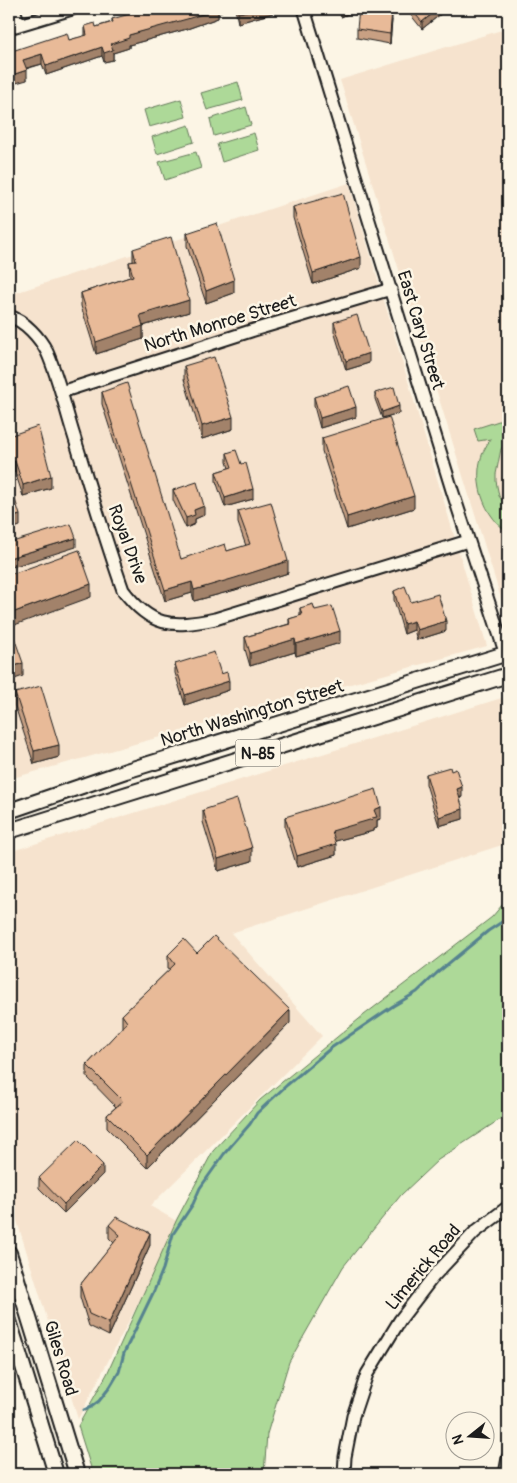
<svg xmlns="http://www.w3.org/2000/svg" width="517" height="1483" font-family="Pangolin,sans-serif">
  <rect width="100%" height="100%" fill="#fcf5e5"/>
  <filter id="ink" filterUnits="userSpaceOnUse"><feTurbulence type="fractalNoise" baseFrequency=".02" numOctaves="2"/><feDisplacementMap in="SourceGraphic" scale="10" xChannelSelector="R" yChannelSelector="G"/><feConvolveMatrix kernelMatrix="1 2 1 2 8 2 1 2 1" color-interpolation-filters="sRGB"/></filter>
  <g filter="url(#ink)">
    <!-- built -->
    <path fill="#f6e3ce" d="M508 28V621L340 80Z
      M349 183 487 646 9 779V295Z
      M508 696V843L231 933 322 1036 150 1206 180 1223 78 1419 9 1195V852Z"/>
    <!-- green -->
    <path fill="#add998" stroke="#647a5a" d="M238 82 243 100 207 110 201 93Z
      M181 99 186 117 149 127 144 110Z
      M246 107 251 125 214 136 210 119Z
      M189 125 194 142 157 154 152 137Z
      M254 133 259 150 222 162 217 144Z
      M196 152 201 168 165 180 159 162Z
      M508 418V440L501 449 496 474V481L499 496 508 509V532C479 513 468 467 491 439L478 441 474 429Z
      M508 898V1114L438 1160 401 1195 343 1267 289 1362 267 1434 264 1474H93L78 1426 107 1374 177 1219 213 1151 260 1100 364 1015 492 917Z"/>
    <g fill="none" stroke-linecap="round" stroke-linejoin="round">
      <!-- stream -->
      <path stroke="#56838f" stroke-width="3" d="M84 1410 91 1407 99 1401 110 1387 119 1372 124 1353 154 1291 163 1269 173 1234 193 1204 200 1188 224 1154 250 1124 257 1113 287 1085 331 1048 393 1006 417 992 437 973 488 931 508 918"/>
      <defs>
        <path id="minor" d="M14 9 19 25
          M304 9 452 490 508 661
          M9 28 72 9
          M9 316C25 321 40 338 47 352 59 379 65 408 74 436 90 488 105 539 123 590 151 627 171 628 215 619L468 541
          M61 392 257 329 391 289
          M344 1474 345 1457 353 1416 367 1374 400 1320 433 1277 475 1232 508 1207
          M505 1474 508 1458"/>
        <path id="major" d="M9 811 126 771 508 653
          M9 831 508 675
          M9 1253 77 1474
          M9 1321 56 1474"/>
      </defs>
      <!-- minor casing -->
      <use href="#minor" stroke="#1c1c1c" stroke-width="15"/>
      <!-- major casing -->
      <use href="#major" stroke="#1c1c1c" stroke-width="18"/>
      <!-- minor -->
      <use href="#minor" stroke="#fcf5e5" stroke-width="11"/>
      <!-- major -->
      <use href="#major" stroke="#fcf5e5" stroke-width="14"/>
    </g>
    <!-- wall -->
    <path fill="#c8a083" stroke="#1c1c1c" d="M222 9V11L218 12V18L187 29 129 45V48L113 53V60L104 62 102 56 46 75 42 64 26 69 27 80 9 52 69 40 85 36V26L96 27 112 22V19Z
      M235 9H273V13L238 23Z
      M338 9H357V10L341 17Z
      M410 9H442V13L422 29 410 14Z
      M392 20 390 44 357 38V29Z
      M293 207 361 268 313 284 293 218Z
      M187 233 234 293 206 303 187 246Z
      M133 249 189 312 143 326V339L96 354 81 306V293L130 277 129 262H133Z
      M334 322 369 363 346 370 334 331Z
      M184 366 233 429 202 439 184 379Z
      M102 392 181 559 227 551 246 546 238 523V511L288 573 235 590 194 601 192 593 165 601 102 404Z
      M375 393 399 413 382 418 375 399Z
      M314 397 356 417 320 428 314 406Z
      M9 436 51 488 23 496 15 472Z
      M322 438 414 508 347 529 322 451Z
      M227 453 241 464 253 499 225 507 216 481V472L229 468 227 462Z
      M173 490 204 515 195 519V524L186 528 173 500Z
      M394 591 411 602 446 631 417 640 414 630 404 634 394 600Z
      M300 608 315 610 340 643 296 656 295 652 250 666 245 649V637L289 624V619L300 616Z
      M175 664 221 674 229 690 185 705 175 673Z
      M15 693 59 757 34 764 15 706Z
      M426 774 462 797 460 798 463 819 439 826 426 784Z
      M203 810 252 861 218 871 203 822Z
      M285 817 381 819 377 820V828L373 829V831L335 841 336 855 297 867 285 828Z
      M197 953 290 1023 147 1168 107 1128V1115L116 1107 87 1077V1065L122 1028V1015L170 969 168 968V955Z
      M103 1174 64 1213 39 1188V1178Z
      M109 1225 150 1245 109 1336 89 1326 80 1297V1285L114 1243 109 1238Z"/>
    <!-- shaded-wall -->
    <path fill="#a2826a" stroke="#1c1c1c" d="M217 9H222V11L218 12V18L187 29 129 45V48L113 53V60L104 62V53L111 44 129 35Z
      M254 9H273V13L238 23V13Z
      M345 9H357V10L341 17V10Z
      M438 9H442V13L422 29V22Z
      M392 10V20L390 44V34Z
      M102 47V56L46 75V66Z
      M42 54V64L23 69V60Z
      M27 70V80L9 85V76Z
      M361 257V268L313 284V273Z
      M234 280V293L206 303V291Z
      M189 300V312L143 326V339L96 354V342L140 315Z
      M369 353V363L346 370V361Z
      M399 406V413L382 418V412Z
      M356 407V417L320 428V418Z
      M10 415V428H9V416Z
      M233 417V429L202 439V426Z
      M15 461V472L9 474V463Z
      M51 476V488L23 496V485Z
      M253 489V499L225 507V498Z
      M414 496V508L347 529V517Z
      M204 506V515L195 519V524L186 528V518L194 510Z
      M20 515V526L9 530V518Z
      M76 538V547L9 568V558Z
      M288 561V573L235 590 194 601V590Z
      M192 582V593L165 601V590Z
      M91 584V597L9 627V614Z
      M414 621V630L404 634V624Z
      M446 621V631L417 640V630Z
      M340 631V643L296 656V644Z
      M295 639V652L250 666V653Z
      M23 663V676L9 681V668Z
      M229 681V690L185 705V695Z
      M59 745V757L34 764V751Z
      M462 787V797L457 798V789Z
      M381 807V819L377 820V828L373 829V831L332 842V831L374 810Z
      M463 809V819L439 826V817Z
      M336 844V855L297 867V856Z
      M252 848V861L218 871V859Z
      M290 1010V1023L147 1168V1155Z
      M103 1165V1174L64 1213V1204Z
      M150 1233V1245L109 1336V1323Z"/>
    <!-- building -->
    <path fill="#e8ba98" stroke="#1c1c1c" d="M147 9H218L187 19 129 35V38L111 44 113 50 104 53 102 47 46 66 42 54 23 60 27 70 9 76V52L67 33 69 40 87 35 85 26 95 23 96 27 113 22 112 19Z
      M237 9H254L238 13Z
      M359 9H379L392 10 390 34 357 29Z
      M411 9H438L422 22Z
      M343 193 361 257 313 273 293 207Z
      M217 223 234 280 206 291 187 233Z
      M171 237 189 300 140 315 143 326 96 342 81 293 133 276 129 262 136 261 133 249Z
      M357 315 369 353 346 361 334 322Z
      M214 357 233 417 202 426 184 366Z
      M127 383 181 559 225 544 227 551 250 544 238 511 271 502 288 561 235 578 194 590 192 582 165 590 102 392Z
      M349 386 356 407 320 418 314 397Z
      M394 387 399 406 382 412 375 393Z
      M389 417 414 496 347 517 322 438Z
      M38 426 51 476 23 485 15 461 9 463V436Z
      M236 450 241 464 246 463 253 489 225 498 216 472 232 467 227 453Z
      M197 482 204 506 194 510 195 515 186 518 173 490Z
      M12 490 20 515 9 518V491Z
      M71 524 76 538 9 558V543Z
      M79 550 91 584 9 614V575Z
      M405 586 411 602 438 594 446 621 417 630 414 621 404 624 394 591Z
      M313 604 315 610 332 606 340 631 296 644 295 639 250 653 245 637 290 624 289 619 302 615 300 608Z
      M9 623 23 663 9 668Z
      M214 652 221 674 227 672 229 681 185 695 175 664Z
      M41 686 59 745 34 751 15 693Z
      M450 767 451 771 456 769 462 787 457 789 463 809 439 817 426 774Z
      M376 789 381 807 374 810 377 817 372 818 373 819 332 831 336 844 297 856 285 817Z
      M237 799 252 848 218 859 203 810Z
      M214 936 290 1010 147 1155 107 1115 123 1101 87 1065 127 1022 122 1015 175 964 168 955 184 939 197 953Z
      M78 1140 103 1165 64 1204 39 1178Z
      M116 1217 150 1233 109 1323 89 1314 80 1285 120 1235 109 1225Z"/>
  </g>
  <g text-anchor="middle" stroke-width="5" stroke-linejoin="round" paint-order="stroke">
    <!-- shield labels -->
    <rect fill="#fcf5e5" stroke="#5f5d58" stroke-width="1" x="235.5" y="739.5" width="45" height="27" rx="4"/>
    <g font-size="16" font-weight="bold" fill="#1c1c1c">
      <text x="258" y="759">N-85</text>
    </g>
    <!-- street labels -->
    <g font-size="18" fill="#1c1c1c" stroke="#fcf5e5">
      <text transform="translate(220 323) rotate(-17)" y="6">North Monroe Street</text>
      <text transform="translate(421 330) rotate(73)" y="6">East Cary Street</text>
      <text transform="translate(128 544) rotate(70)" y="6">Royal Drive</text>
      <text transform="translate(252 713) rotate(-17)" y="6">North Washington Street</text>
      <text transform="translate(423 1267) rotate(-50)" y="6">Limerick Road</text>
      <text transform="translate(61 1358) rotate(73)" y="6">Giles Road</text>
    </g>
  </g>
  <!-- margin -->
  <rect width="517" height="1483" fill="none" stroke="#fcf5e5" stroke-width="30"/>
  <rect x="15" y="15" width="487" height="1453" fill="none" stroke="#1c1c1c" stroke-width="2" filter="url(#ink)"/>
  <!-- north arrow -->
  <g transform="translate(470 1436) rotate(253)"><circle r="24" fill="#fcf5e5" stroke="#a29e95"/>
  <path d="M0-4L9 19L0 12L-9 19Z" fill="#1c1c1c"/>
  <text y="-8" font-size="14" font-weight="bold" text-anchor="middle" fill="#1c1c1c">N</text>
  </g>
</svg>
